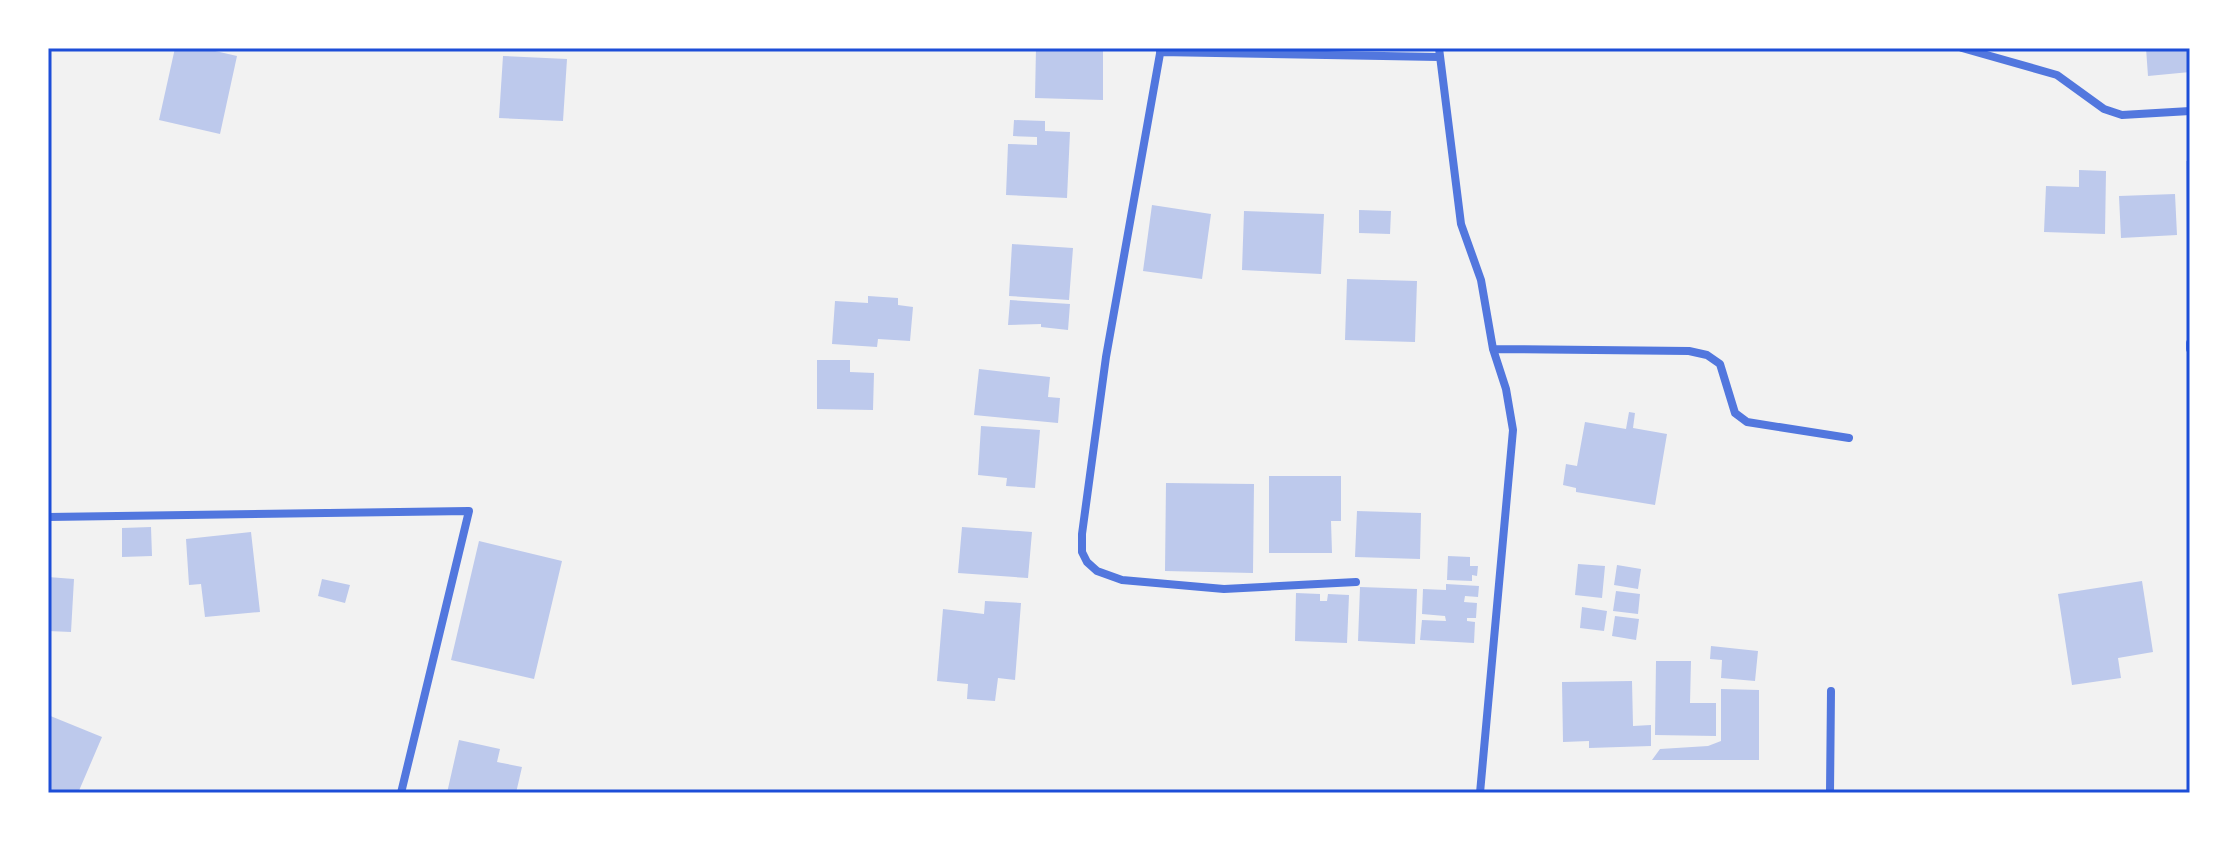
<svg xmlns="http://www.w3.org/2000/svg" width="2238" height="841" font-family="'Open Sans',sans-serif">
  <rect width="100%" height="100%" fill="#f2f2f2"/>
  <!-- building -->
  <path fill="#bdc9ec" d="M175 48H202L237 56 220 134 159 120Z
    M1036 48H1103V100L1035 98Z
    M2146 48H2190V72L2148 76Z
    M503 56 567 59 563 121 499 118Z
    M1014 120 1045 121V131L1070 132 1067 198 1006 195 1008 144 1037 145V137L1013 136Z
    M2186 161H2190V241H2187Z
    M2079 170 2106 171 2105 234 2044 232 2046 186 2079 187Z
    M2175 194 2177 235 2121 238 2119 196Z
    M1152 205 1211 214 1202 279 1143 271Z
    M1359 210 1391 211 1390 234 1359 233Z
    M1244 211 1324 214 1321 274 1242 270Z
    M1012 244 1073 248 1069 300 1009 296Z
    M1347 279 1417 281 1415 342 1345 340Z
    M868 296 898 298V305L913 307 910 341 878 339 877 347 832 344 835 301 868 303Z
    M1010 300 1070 304 1068 330 1041 327V324L1008 325Z
    M817 360H850V372L874 373 873 410 817 409Z
    M979 369 1050 377 1048 397 1060 398 1058 423 974 415Z
    M1629 412 1635 413 1633 428 1667 434 1655 505 1576 492V488L1563 485 1566 464 1577 466 1585 422 1626 429Z
    M981 426 1040 430 1035 488 1006 486 1007 478 978 475Z
    M1269 476H1341V521H1331L1332 553H1269Z
    M1166 483 1254 484 1253 573 1165 571Z
    M1357 511 1421 513 1420 559 1355 557Z
    M151 527 152 556 122 557V528Z
    M962 527 1032 532 1028 578 958 573Z
    M251 532 260 612 205 617 201 584 189 585 186 539Z
    M479 541 562 561 534 679 451 660Z
    M1448 556 1470 557V566H1478L1477 576 1472 575V581L1447 580Z
    M1578 564 1605 566 1602 598 1575 595Z
    M1617 565 1641 569 1638 589 1614 585Z
    M48 577 74 579 71 632 48 631Z
    M322 579 350 585 345 603 318 596Z
    M2142 581 2153 652 2118 658 2121 678 2072 685 2058 594Z
    M1446 584 1479 586 1478 597 1465 596 1464 602 1477 603 1476 618H1467V621L1475 622 1474 643 1420 640 1422 620 1446 621 1445 616 1422 614 1423 589 1446 590Z
    M1360 587 1417 589 1415 644 1358 641Z
    M1616 591 1640 594 1638 614 1613 611Z
    M1296 593 1320 594V601H1327L1328 594 1349 595 1347 643 1295 641Z
    M985 601 1021 603 1015 680 998 678 995 701 967 699 968 684 937 681 943 609 984 614Z
    M1582 607 1607 611 1604 631 1580 628Z
    M1615 616 1639 619 1636 640 1612 636Z
    M1711 646 1758 651 1755 681 1721 678 1722 660 1710 659Z
    M1656 661H1691L1690 703H1716V736L1655 735Z
    M1632 681 1633 726 1651 725V746L1589 748V741L1563 742 1562 682Z
    M1721 689 1759 690V760H1652L1660 749 1708 746 1721 741Z
    M48 715 102 737 78 793H54L48 790Z
    M459 740 500 749 497 762 522 767 516 793H447Z"/>
  <g fill="none" stroke-linecap="round" stroke-linejoin="round">
    <!-- minor -->
    <path stroke="#5277de" stroke-width="8" d="M1161 48 1106 357 1082 534V552L1087 562 1097 571 1122 580 1224 589 1356 582
      M1439 48 1461 224 1481 280 1493 349 1506 389 1513 430 1480 793
      M1962 48 2057 75 2104 109 2122 115 2190 111
      M1160 52 1439 57
      M2190 343V349
      M1493 349 1689 351 1707 355 1720 364 1735 413 1747 422 1849 438
      M48 517 469 511 401 793
      M1830 793 1831 691"/>
  </g>
  <!-- border -->
  <rect width="2238" height="841" fill="none" stroke="#ffffff" stroke-width="100"/>
  <rect x="50" y="50" width="2138" height="741" fill="none" stroke="#1d4ed8" stroke-width="3"/>
</svg>
